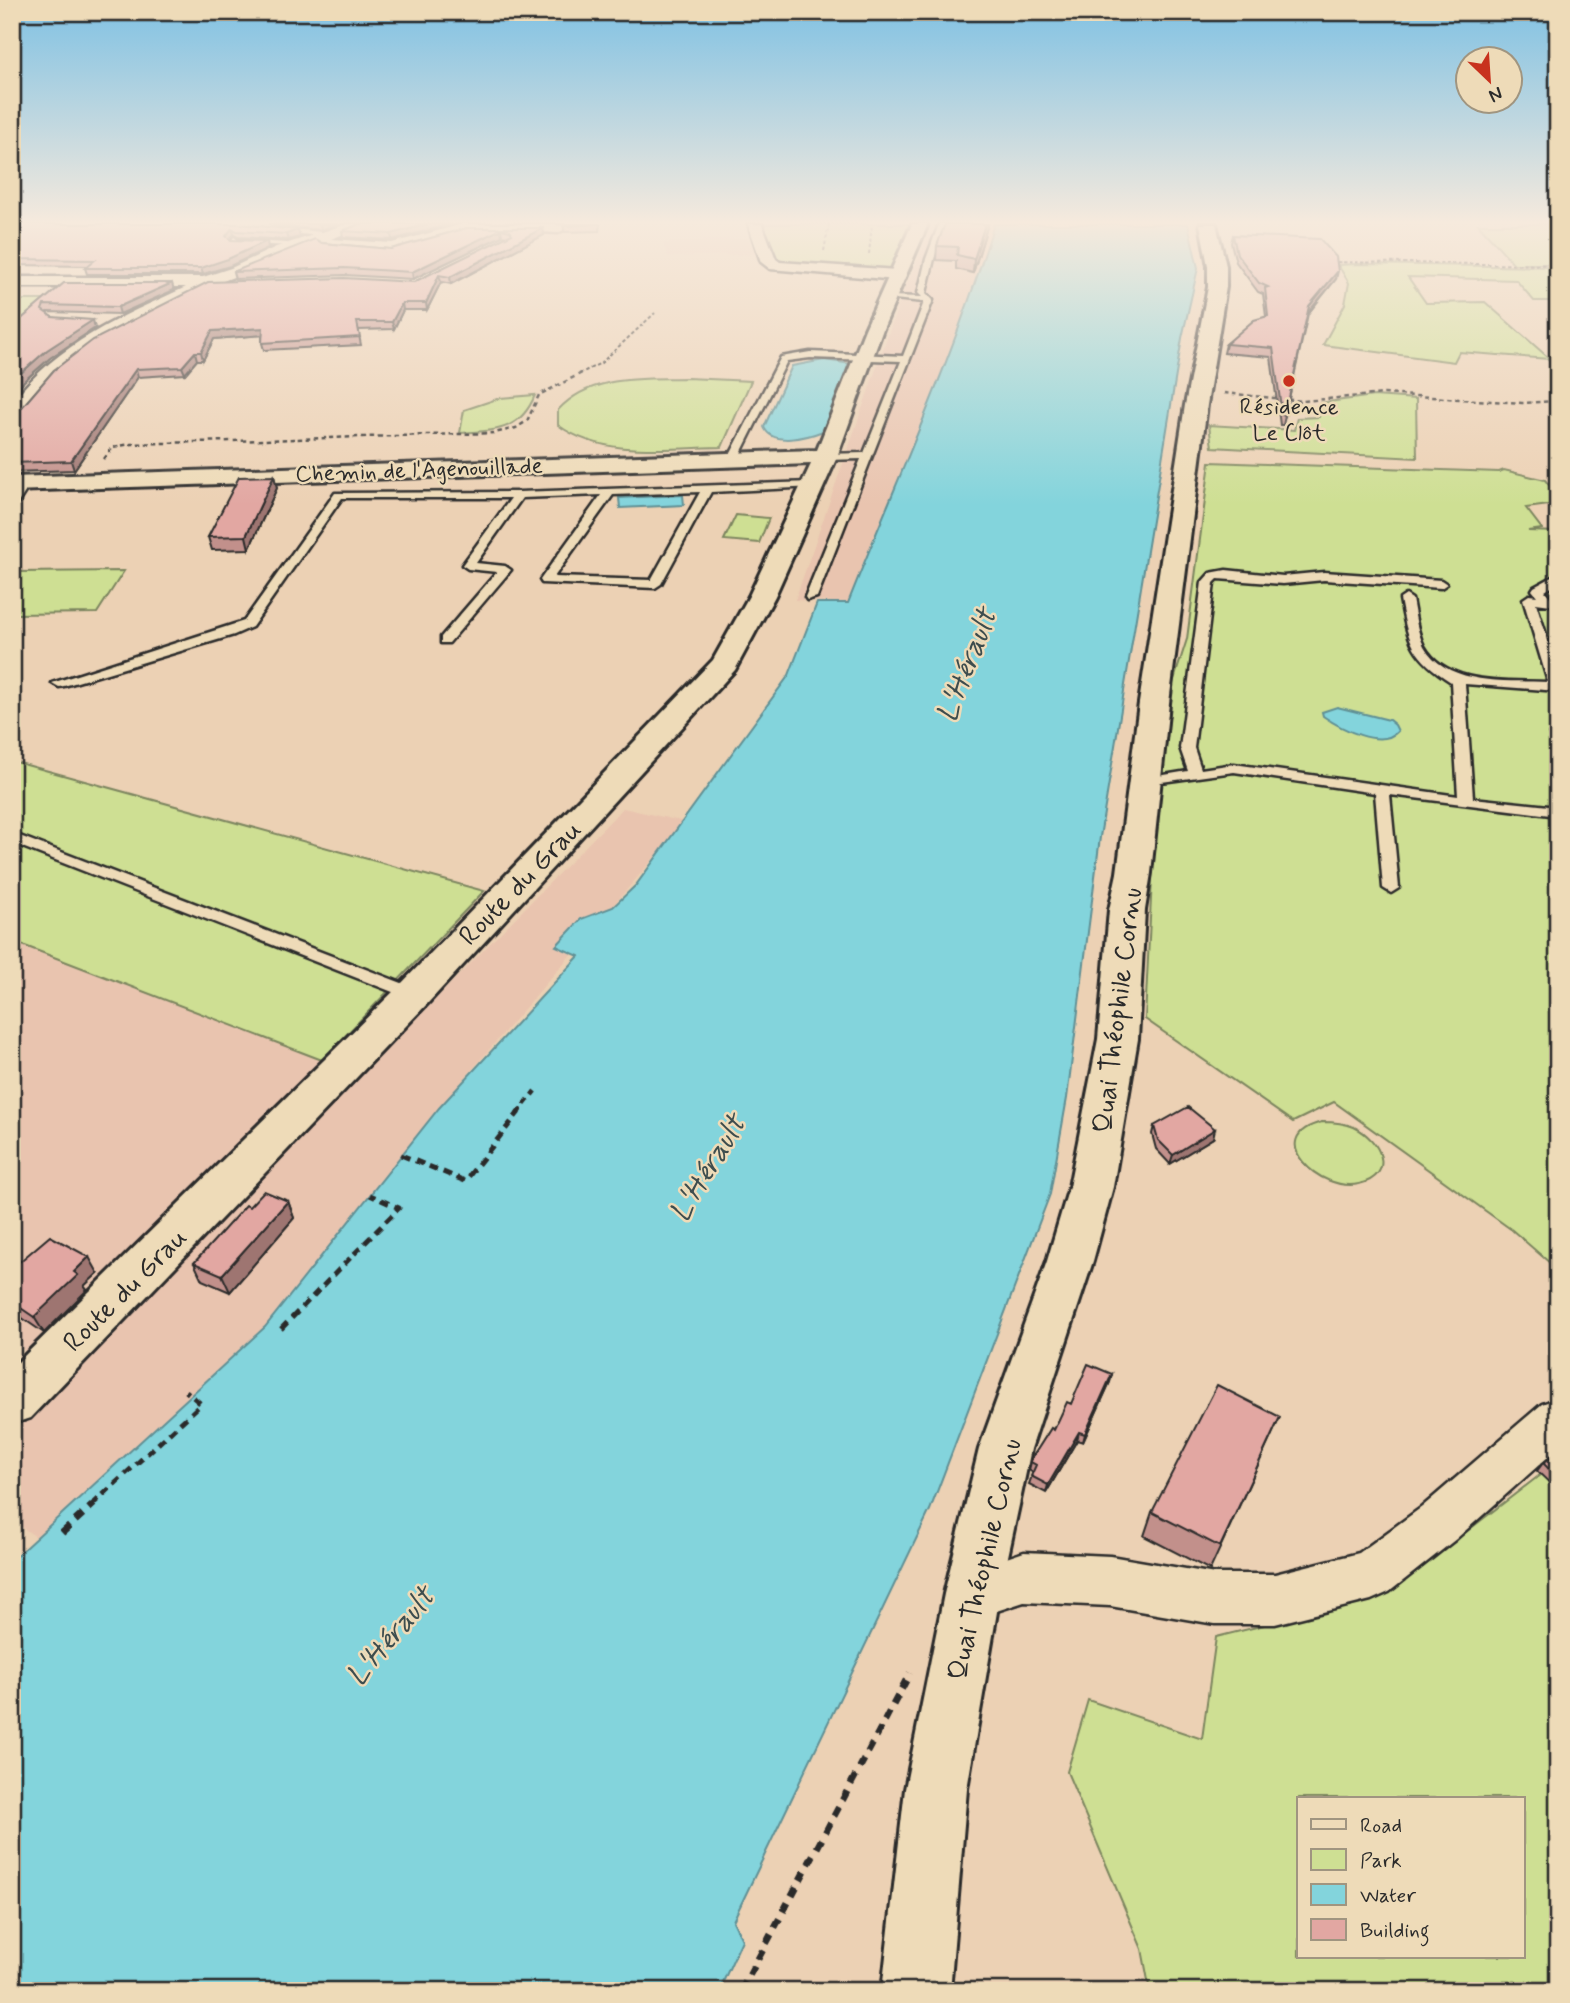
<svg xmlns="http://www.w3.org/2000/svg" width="1570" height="2003" font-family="Mynerve,sans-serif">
  <rect width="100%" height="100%" fill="#ecd1b4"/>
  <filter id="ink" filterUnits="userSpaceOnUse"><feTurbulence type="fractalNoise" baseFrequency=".0143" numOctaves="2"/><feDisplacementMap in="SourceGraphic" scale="14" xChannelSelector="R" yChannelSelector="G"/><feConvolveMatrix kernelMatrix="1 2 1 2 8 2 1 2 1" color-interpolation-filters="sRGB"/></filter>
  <g filter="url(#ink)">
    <!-- built -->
    <path fill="#e9c4af" d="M933 224H994L978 278 947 359 848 603 795 600 902 295Z
      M748 238 756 254 668 257 663 243Z
      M623 808 685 822 439 1108 265 1327 38 1538 12 1521V1364L25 1351 12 1342V942L322 1060 369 1067Z"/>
    <!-- green -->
    <path fill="#cedf93" stroke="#7c855f" stroke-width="2" fill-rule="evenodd" d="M762 224H909L892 268 778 261Z
      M1478 224H1558V264H1514Z
      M1357 264 1558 267V301H1534L1516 280 1408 277 1426 303 1485 302 1550 359 1459 352 1454 362 1323 345 1345 304 1349 283 1338 265Z
      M12 300H49L12 336Z
      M687 378 751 381 722 447C670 448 602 458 558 425V410C591 374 642 379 687 378Z
      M535 395C520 432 495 430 460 433L464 410 500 398Z
      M1374 396 1416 399 1417 458 1212 447 1209 425 1294 430 1297 418 1319 417 1320 403Z
      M1210 462 1499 472 1504 470 1545 480 1558 496V507L1549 505 1526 508 1542 529 1528 531 1558 532V1270L1512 1230 1334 1102 1293 1122 1145 1019 1153 858 1173 683 1187 639Z
      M736 515 769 518 759 543 724 540Z
      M124 571 97 613 12 614V576L15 572Z
      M12 761 484 891 322 1060 12 941Z
      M1322 1122C1332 1122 1344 1123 1354 1127 1381 1140 1397 1175 1359 1184 1320 1193 1261 1137 1322 1122Z
      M1558 1461V1991H1150L1142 1949 1067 1772 1088 1700 1202 1739 1216 1637 1383 1596ZM1299 1798H1523V1956H1299Z"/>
    <!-- water -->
    <path fill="#83d4dc" stroke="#609095" stroke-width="2" d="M994 224H1188L1198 268 1182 338 1100 837 1067 1098 1050 1194 930 1510 733 1921 742 1940 719 1991H12V1560L265 1327 439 1108 579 956 556 946 581 919 613 907 636 885 789 675 817 603H848C898 477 955 353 994 224Z
      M824 360 852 364 823 431C808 437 772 447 764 427L792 366Z
      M683 495 684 505 620 508 619 498Z
      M1337 707 1389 720 1395 725 1398 731C1381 750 1340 728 1323 716L1322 712Z"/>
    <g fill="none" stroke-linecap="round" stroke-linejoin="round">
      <defs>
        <path id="lane" d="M939 224H946L934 259 926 293 933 300 817 597 807 600 805 597 861 459 826 460 821 457 826 454 864 453 901 361 810 358 787 361 738 459 733 462 728 459 781 357 810 352 903 356 924 302 884 298 888 296 922 297 918 293 926 259Z
          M275 227 330 233 334 235 330 237 272 231Z
          M234 237 238 240 303 244 299 246 234 244 230 242Z
          M22 481 31 483 16 506 12 507V496Z
          M811 482 815 483V487L711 492 661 584 655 588 542 583 540 580 601 495 522 498 476 563 505 566 511 570 449 643H441V637L497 572 468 569 462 565 511 498H342L252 627 234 635 64 686 59 687 52 683 244 621 335 493 519 492ZM700 492 651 580 554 577 613 495Z
          M1226 570 1283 576 1324 572 1441 580 1447 584 1441 588 1324 580 1283 584 1218 579 1214 583 1194 748 1201 769 1234 764 1458 796 1451 682C1413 658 1408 642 1400 599L1406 595 1412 599C1415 614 1417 632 1424 646 1447 687 1508 680 1548 682L1523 599 1529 595 1537 596 1532 590 1534 587 1558 574V583L1545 591 1551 598H1558V606L1536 603 1558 671V691L1465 684 1473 798 1558 807V816L1390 795 1399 888 1391 893 1383 888 1375 793 1234 772 1140 785 1138 782 1140 779 1188 771 1180 748 1202 582 1210 573Z
          M1558 730V739L1550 734Z
          M12 833 420 990 423 994 420 998H408L12 843Z"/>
        <path id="street" d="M347 224H370L331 239 392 243 463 224H553L563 226 565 229 558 233 507 230 467 232 392 253 324 247 317 243C280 255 246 274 209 286L207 289C157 313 102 333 61 370 45 385 32 402 19 419L12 421V402C60 342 118 318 186 287H12V277H203L231 268 276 247Z
          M748 224H762L776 259 780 262 897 270 905 275 897 280 770 269 761 262Z
          M1558 1398V1448L1456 1539 1389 1592 1371 1600 1275 1624H1215L1110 1606 1024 1602 972 1619 954 1612 947 1594 954 1576 1024 1552 1110 1556 1215 1574H1275L1359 1553 1422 1507 1542 1404Z"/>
        <path id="secondary" d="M912 224H928L883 329 837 457 775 596 735 670 428 1003 30 1418 12 1424V1368L400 985 713 660 749 596 811 464 12 491V477L817 450 865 329Z
          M1200 224H1216L1226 266V287L1207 405 1169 703 1151 873 1145 910 1138 1039 1113 1187 1093 1261 1031 1449 1000 1594 967 1789 950 1991H882L905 1789 944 1594 979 1449 1047 1261 1069 1187 1098 1039 1109 910 1117 873 1139 703 1185 405 1208 287V266Z"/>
      </defs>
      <!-- lane casing -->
      <use href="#lane" stroke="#2b2b2b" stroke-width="5"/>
      <!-- street casing -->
      <use href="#street" stroke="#2b2b2b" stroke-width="5"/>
      <!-- secondary casing -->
      <use href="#secondary" stroke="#2b2b2b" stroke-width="6"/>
      <!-- path-far4 -->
      <path stroke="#2b2b2b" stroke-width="2" stroke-dasharray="3.5 2.5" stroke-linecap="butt" d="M824 251 829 224
        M869 254 872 224
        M1331 262 1558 265
        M579 374 601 363 655 313"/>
      <!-- path-far3 -->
      <path stroke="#2b2b2b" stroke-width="2.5" stroke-dasharray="4.5 3.5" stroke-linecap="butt" d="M1224 393 1303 401 1384 394 1522 403 1558 401
        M104 459 113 447 131 444 494 433 516 428 527 421 539 395 582 373"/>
      <!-- path-far2 -->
      <path stroke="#2b2b2b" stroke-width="4.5" stroke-dasharray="7 5" stroke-linecap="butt" d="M517 1114 535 1091"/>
      <!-- path-far1 -->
      <path stroke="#2b2b2b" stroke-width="5" stroke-dasharray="9 6" stroke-linecap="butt" d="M401 1155 465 1181 519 1112
        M281 1329 399 1208 370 1195
        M92 1505 201 1404 186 1391"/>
      <!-- path -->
      <path stroke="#2b2b2b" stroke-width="7" stroke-dasharray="10 8" stroke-linecap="butt" d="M62 1533 94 1504
        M741 1991 910 1673"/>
      <!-- lane -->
      <use href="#lane" fill="#eedbb8" fill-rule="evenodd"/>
      <!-- street -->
      <use href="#street" fill="#eedbb8" fill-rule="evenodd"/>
      <!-- secondary -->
      <use href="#secondary" fill="#eedbb8" fill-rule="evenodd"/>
    </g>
    <!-- wall -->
    <path fill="#c2908b" stroke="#2b2b2b" stroke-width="2" d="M12 224H238L298 230 300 237 288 240 239 237 234 234 230 239 231 240 268 248 230 266 203 274H87L85 268 87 266 12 265Z
      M268 224H337L321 230Z
      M452 224 392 240 343 237 342 231Z
      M564 224H600L599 231 564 232V226L565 225Z
      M945 224H988L973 273 956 269V261L936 260 937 246Z
      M467 228H543L544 235 451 284 441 282 427 310H403L394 329 358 330 361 345 264 350 262 343V335L214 339 203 360H197L185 374 138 377 74 470 12 472V414L18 412 54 370 414 282 507 237 502 236 413 279 345 275 235 279 233 272 322 243 391 249Z
      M1233 235 1336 279 1308 314 1283 425H1280L1271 357 1224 353 1226 344 1266 316 1263 294 1258 292 1236 262 1231 243Z
      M64 283 174 290 120 314 47 312 46 313 52 317 95 328 50 358 24 381 12 399V327Z
      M274 476 277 488 249 549 212 550 208 537Z
      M1154 1126 1213 1138 1170 1164 1156 1149 1152 1134Z
      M288 1201 294 1218 230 1292 202 1280 194 1263 249 1207Z
      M12 1259 17 1264 98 1273 84 1286 87 1290 44 1333 12 1311Z
      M1112 1374 1110 1382 1083 1442 1077 1440 1046 1493 1029 1484 1033 1473 1029 1470 1032 1458 1071 1404Z
      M1280 1417 1210 1570 1144 1536 1152 1512Z
      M1558 1453V1491L1537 1471 1543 1463Z"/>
    <!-- shaded-wall -->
    <path fill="#9e7571" stroke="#2b2b2b" stroke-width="2" d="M320 224H337L321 230Z
      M428 224H452L392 240 391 234Z
      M985 224H988L973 273 974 259Z
      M232 228 234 234 227 243 226 236Z
      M543 228 544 235 451 284 450 277Z
      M501 229 502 236 413 279 412 272Z
      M298 230 300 237 288 240 286 234Z
      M267 241 268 248 230 266 203 274 201 268Z
      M1338 271 1336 279 1307 314 1309 306Z
      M439 275 441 282 427 310 426 303Z
      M172 283 174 290 120 314 118 307Z
      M402 303 403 310 394 329 392 322Z
      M93 320 95 328 50 358 24 381 12 399V386L21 373 47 350Z
      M263 328 264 335 214 339 203 360 201 352 212 331Z
      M195 352 197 360 185 374 182 367Z
      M136 369 138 377 74 470 71 461Z
      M274 476 277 488 249 549 246 536Z
      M1215 1129 1213 1138 1170 1164 1173 1155Z
      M288 1201 294 1218 230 1292 222 1275Z
      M89 1257 98 1273 84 1286 87 1290 44 1333 34 1317 74 1272Z
      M1112 1374 1110 1382 1083 1442 1085 1434Z
      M1079 1432 1077 1440 1046 1493 1048 1485Z"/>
    <!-- building -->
    <path fill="#e2a7a2" stroke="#2b2b2b" stroke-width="2" d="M12 224H238L298 230 286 234 237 231 232 228 226 236 231 240 267 241 228 259 201 268H85L95 260 12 259Z
      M360 224H428L391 234 342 231Z
      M566 224H599L564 226Z
      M945 224H985L974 259 957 255 958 247 937 246Z
      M467 228H543L450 277 439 275 426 303H402L392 322H357L360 337 262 343 263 328 212 331 201 352H195L182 367 136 369 71 461 12 463V414L18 412 54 370 93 340 208 282 344 278 414 282 512 234 510 231 501 229 412 272 344 268 233 272 315 239 322 243 391 249Z
      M1233 235 1320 239 1336 257 1338 271 1309 306 1285 416 1282 415 1273 348 1226 344 1254 320 1268 316 1265 288 1268 287 1259 283 1237 254Z
      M64 283H172L118 307 44 305 42 310 52 317 93 320 47 350 21 373 12 386V327Z
      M274 476 246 536 208 537 239 477Z
      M1188 1107 1215 1129 1173 1155 1158 1140 1154 1126Z
      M264 1191 288 1201 222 1275 194 1263 246 1205 249 1207Z
      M50 1236 89 1257 74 1272 78 1275 34 1317 12 1302V1259L17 1264Z
      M1088 1364 1112 1374 1085 1434 1079 1432 1048 1485 1031 1476 1036 1465 1031 1462 1032 1458 1051 1428 1054 1430 1067 1402 1071 1404Z
      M1217 1385 1280 1417 1220 1547 1152 1512Z
      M1558 1453V1478L1543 1463Z
      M1122 1984 1125 1991H1100Z"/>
  </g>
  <!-- sky -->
  <linearGradient id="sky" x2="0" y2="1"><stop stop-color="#7fc1e3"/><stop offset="0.44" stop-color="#f6eadd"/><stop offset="1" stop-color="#f6eadd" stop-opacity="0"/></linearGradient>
  <rect width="1570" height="505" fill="url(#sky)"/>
  <!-- markers -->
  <circle fill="#c8321e" stroke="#eedbb8" stroke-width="2.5" cx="1289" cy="381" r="7"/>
  <g text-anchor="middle" stroke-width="5" stroke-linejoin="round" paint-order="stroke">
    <!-- far-poi labels -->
    <g font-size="23" fill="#2b2b2b" stroke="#eedbb8">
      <text x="1289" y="414">Résidence<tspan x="1289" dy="26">Le Clôt</tspan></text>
    </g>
    <!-- far-street labels -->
    <g font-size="23" fill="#2b2b2b" stroke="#eedbb8">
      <text transform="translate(419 469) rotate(-2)" y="8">Chemin de l'Agenouillade</text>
    </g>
    <!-- street labels -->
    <g font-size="28" fill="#2b2b2b" stroke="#eedbb8">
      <text transform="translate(519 882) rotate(-46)" y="10">Route du Grau</text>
      <text transform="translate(1116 1010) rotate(-83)" y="10">Quai Théophile Cornu</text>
      <text transform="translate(124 1289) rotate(-45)" y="10">Route du Grau</text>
      <text transform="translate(983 1559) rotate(-77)" y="10">Quai Théophile Cornu</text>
    </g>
    <!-- water labels -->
    <g font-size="30" font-style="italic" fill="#3d4d4e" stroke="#eedbb8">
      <text transform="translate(966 665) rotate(-69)" y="10">L'Hérault</text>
      <text transform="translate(707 1168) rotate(-59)" y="10">L'Hérault</text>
      <text transform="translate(390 1636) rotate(-50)" y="10">L'Hérault</text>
    </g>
  </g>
  <!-- margin -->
  <rect width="1570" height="2003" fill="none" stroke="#eedbb8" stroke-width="42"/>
  <rect x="21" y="21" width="1528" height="1961" fill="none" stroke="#2b2b2b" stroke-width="2.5" filter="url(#ink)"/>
  <!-- legend -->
  <rect x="1297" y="1797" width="228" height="161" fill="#eedbb8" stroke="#a09580" stroke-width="2"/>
  <rect x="1311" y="1819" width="35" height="10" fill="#eedbb8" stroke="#a09580" stroke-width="2"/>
  <text x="1360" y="1832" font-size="21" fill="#2b2b2b">Road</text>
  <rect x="1311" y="1849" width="35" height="21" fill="#cedf93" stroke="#a09580" stroke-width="2"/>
  <text x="1360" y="1867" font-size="21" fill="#2b2b2b">Park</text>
  <rect x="1311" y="1884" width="35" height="21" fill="#83d4dc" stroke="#a09580" stroke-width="2"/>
  <text x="1360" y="1902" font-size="21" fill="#2b2b2b">Water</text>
  <rect x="1311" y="1919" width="35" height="21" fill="#e2a7a2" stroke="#a09580" stroke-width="2"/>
  <text x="1360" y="1937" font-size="21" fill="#2b2b2b">Building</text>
  <!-- north arrow -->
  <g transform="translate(1489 80) rotate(155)"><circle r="33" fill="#eedbb8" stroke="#a09580" stroke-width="2"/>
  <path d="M0-5L12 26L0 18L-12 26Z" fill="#c8321e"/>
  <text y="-10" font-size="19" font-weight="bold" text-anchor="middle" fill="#2b2b2b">N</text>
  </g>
</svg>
